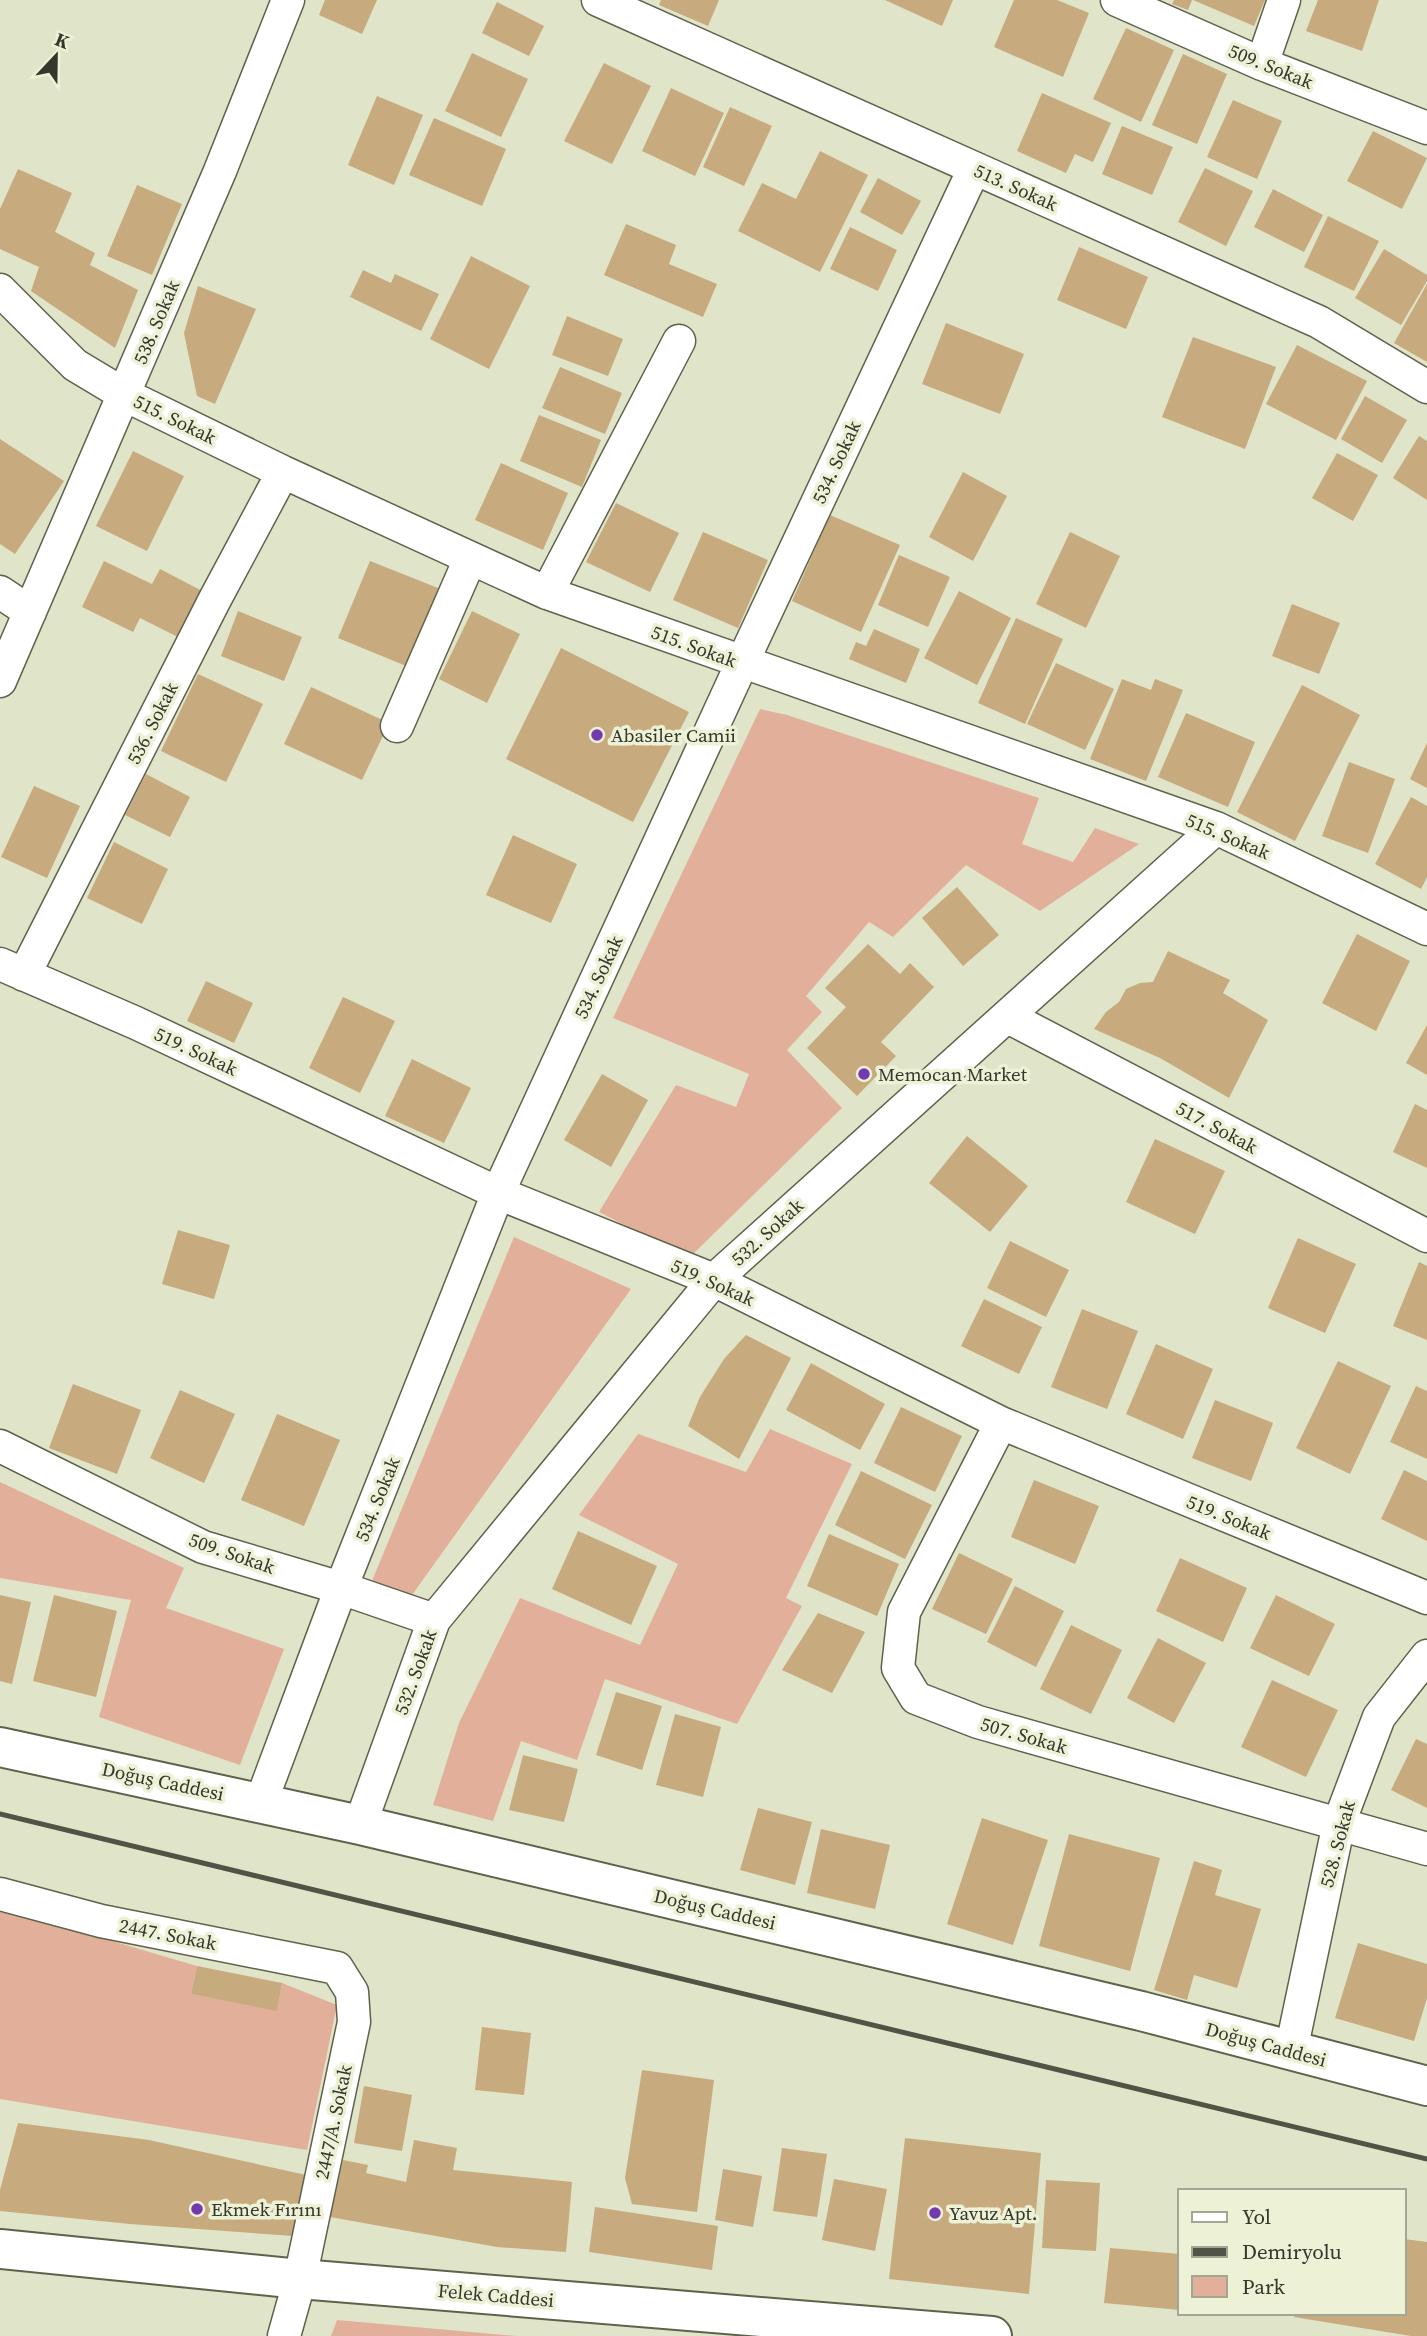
<svg xmlns="http://www.w3.org/2000/svg" width="1427" height="2336" font-family="'Source Serif 4',serif">
  <rect width="100%" height="100%" fill="#e0e4c9"/>
  <!-- green -->
  <path fill="#e2b09a" d="M760 709 787 715 1039 798 1022 844 1073 862 1095 828 1139 844 1040 911 966 865 893 937 869 922 806 996 822 1012 787 1050 842 1108 689 1258 599 1212 676 1085 736 1107 749 1074 613 1018Z
    M514 1237 631 1289 412 1595 372 1581Z
    M770 1429 852 1464 786 1598 802 1606 737 1724 605 1679 577 1760 521 1741 493 1821 433 1805 459 1723 520 1598 640 1645 678 1564 579 1515 638 1434 746 1472Z
    M0 1482 184 1568 166 1608 284 1649 240 1765 99 1717 131 1600 0 1578Z
    M0 1908 197 1966 191 1994 277 2010 282 1983 337 2005 307 2150 0 2099Z
    M337 2320 517 2336H331Z"/>
  <!-- building -->
  <path fill="#c7aa7d" d="M325 0H377L362 34 319 15Z
    M661 0H719L708 26 659 5Z
    M885 0H953L942 26Z
    M1014 0H1057L1089 13 1063 77 994 47Z
    M1174 0H1192L1188 10 1172 4Z
    M1193 0H1265L1254 26Z
    M1318 0H1379L1362 51 1306 31Z
    M497 2 544 26 529 56 482 33Z
    M1126 28 1174 50 1141 122 1093 99Z
    M472 53 528 79 501 137 445 111Z
    M1183 54 1227 74 1197 144 1152 125Z
    M604 63 651 86 612 164 564 141Z
    M671 88 724 113 695 176 642 151Z
    M1042 93 1111 123 1093 162 1075 154 1066 173 1017 151Z
    M377 96 423 115 394 185 348 165Z
    M1233 100 1282 121 1257 179 1207 157Z
    M730 107 772 126 744 186 703 167Z
    M434 118 506 149 482 206 409 175Z
    M1122 126 1173 147 1152 195 1102 174Z
    M1373 131 1427 158 1402 209 1347 181Z
    M820 151 868 175 820 272 738 231 762 183 796 199Z
    M1205 168 1253 191 1226 246 1178 222Z
    M18 169 72 193 55 232 95 253 90 265 138 290 115 348 31 291 39 267 0 249V209Z
    M878 178 921 201 902 235 860 212Z
    M137 185 182 204 152 275 107 256Z
    M1273 189 1323 215 1304 252 1254 227Z
    M1328 216 1379 241 1354 291 1304 267Z
    M626 224 676 245 669 264 717 284 703 317 604 275Z
    M850 227 897 250 878 291 830 269Z
    M1079 247 1148 277 1126 329 1057 300Z
    M1384 249 1427 275V281L1401 325 1355 298Z
    M471 256 530 286 489 369 430 339Z
    M363 270 391 283 395 274 439 294 421 331 350 297Z
    M1427 284V362L1394 343Z
    M198 286 256 309 215 404 197 396 184 333Z
    M567 316 623 339 608 376 552 355Z
    M946 323 1024 354 1000 414 922 384Z
    M1193 337 1276 367 1245 449 1162 417Z
    M1297 345 1367 381 1336 440 1266 404Z
    M560 367 622 393 605 434 542 408Z
    M1365 396 1407 420 1382 463 1341 439Z
    M539 415 601 440 582 487 520 461Z
    M1419 436 1427 441V500L1393 478Z
    M0 439 64 481 15 554 0 544Z
    M133 451 184 476 147 551 96 526Z
    M1337 453 1378 475 1353 521 1312 498Z
    M501 463 568 493 543 550 475 520Z
    M963 472 1007 496 973 561 929 537Z
    M616 503 679 533 650 592 586 562Z
    M830 515 900 545 861 632 792 601Z
    M703 532 768 560 738 628 673 600Z
    M1070 532 1120 556 1086 628 1036 604Z
    M899 555 950 577 928 627 878 605Z
    M104 561 152 584 160 569 206 593 182 639 140 618 133 632 82 607Z
    M370 561 443 590 411 668 338 638Z
    M959 591 1011 618 977 685 924 658Z
    M1292 604 1340 623 1319 674 1272 656Z
    M238 611 302 637 284 681 221 656Z
    M472 611 520 634 487 703 439 679Z
    M1016 618 1063 639 1025 724 978 703Z
    M874 629 920 649 906 683 849 659 856 642 866 646Z
    M561 648 689 712 633 822 506 759Z
    M1056 663 1114 689 1085 750 1027 724Z
    M198 674 263 704 226 782 161 751Z
    M1122 679 1151 690 1155 679 1183 690 1146 781 1090 759Z
    M1302 685 1360 715 1295 841 1237 812Z
    M311 687 389 723 362 780 284 744Z
    M1186 713 1255 742 1228 807 1158 777Z
    M1427 743V788L1410 779Z
    M1349 762 1395 779 1368 853 1322 836Z
    M146 774 190 797 170 837 125 815Z
    M34 786 80 806 47 878 1 857Z
    M1411 797 1427 806V877L1421 889 1375 864Z
    M513 835 577 864 551 923 486 895Z
    M114 842 168 869 142 924 87 898Z
    M957 887 999 935 963 966 922 918Z
    M1357 934 1410 961 1376 1031 1322 1003Z
    M868 944 900 974 910 963 934 987 881 1042 896 1056 857 1096 807 1048 846 1007 825 988Z
    M1168 951 1230 980 1223 993 1268 1020 1229 1098 1160 1058 1094 1029 1106 1012 1119 1002 1126 989 1140 983 1153 982Z
    M206 981 253 1003 234 1043 187 1021Z
    M343 997 395 1021 360 1093 309 1068Z
    M1427 1025V1075L1406 1063Z
    M412 1059 471 1088 444 1143 385 1116Z
    M602 1074 648 1100 611 1167 564 1140Z
    M1415 1104 1427 1110V1168L1393 1152Z
    M967 1136 1028 1186 990 1232 929 1183Z
    M1155 1139 1225 1171 1195 1234 1126 1202Z
    M178 1230 230 1245 214 1299 162 1284Z
    M1298 1238 1356 1264 1325 1333 1268 1308Z
    M1010 1241 1069 1270 1046 1317 987 1288Z
    M1419 1262 1427 1266V1340L1393 1326Z
    M984 1299 1042 1327 1019 1374 961 1346Z
    M1082 1309 1138 1331 1107 1409 1051 1387Z
    M746 1335 791 1358 739 1459 688 1426 700 1397 724 1359Z
    M1156 1344 1213 1369 1183 1439 1126 1414Z
    M1338 1361 1391 1386 1350 1474 1296 1448Z
    M811 1363 885 1404 860 1450 786 1410Z
    M73 1384 141 1410 117 1474 49 1448Z
    M1416 1386 1427 1391V1459L1390 1442Z
    M180 1390 235 1414 204 1483 150 1458Z
    M1215 1400 1273 1423 1251 1481 1192 1458Z
    M901 1407 962 1436 935 1492 874 1463Z
    M277 1414 340 1440 304 1526 241 1500Z
    M1404 1470 1427 1481V1541L1381 1519Z
    M861 1471 932 1505 905 1559 835 1525Z
    M1034 1480 1099 1506 1075 1564 1011 1537Z
    M578 1531 657 1566 631 1625 552 1589Z
    M829 1534 899 1564 877 1616 807 1586Z
    M959 1553 1013 1579 986 1634 932 1609Z
    M1180 1558 1247 1588 1223 1642 1156 1611Z
    M1015 1586 1064 1611 1036 1667 987 1642Z
    M0 1595 31 1602 12 1684 0 1681Z
    M54 1595 117 1611 96 1697 33 1681Z
    M1276 1595 1335 1624 1309 1676 1250 1648Z
    M818 1613 865 1632 832 1693 782 1670Z
    M1071 1625 1122 1650 1091 1714 1040 1689Z
    M1158 1638 1206 1663 1174 1723 1127 1698Z
    M1272 1680 1338 1710 1306 1777 1241 1747Z
    M616 1692 662 1706 642 1770 596 1755Z
    M675 1714 721 1727 703 1797 656 1785Z
    M1416 1739 1427 1744V1808L1391 1790Z
    M523 1755 578 1769 564 1822 509 1810Z
    M758 1808 812 1822 795 1885 740 1870Z
    M982 1818 1048 1840 1013 1945 947 1924Z
    M821 1829 890 1845 875 1909 807 1893Z
    M1069 1834 1160 1858 1130 1971 1039 1946Z
    M1194 1861 1222 1870 1215 1895 1261 1909 1237 1988 1194 1975 1187 2000 1154 1990Z
    M1358 1943 1427 1964V1998L1414 2041 1335 2018Z
    M197 1966 282 1983 277 2011 191 1994Z
    M482 2027 531 2033 524 2095 475 2090Z
    M642 2070 714 2080 697 2212 632 2204 625 2178Z
    M364 2086 412 2095 402 2151 354 2143Z
    M18 2123 149 2140 306 2175 293 2236 130 2224 0 2211V2190Z
    M905 2138 1041 2153 1029 2294 889 2279Z
    M414 2140 457 2148 453 2170 572 2182 566 2252 497 2247 330 2217 343 2160 368 2165 366 2173 406 2182Z
    M782 2148 827 2154 817 2217 773 2211Z
    M723 2169 762 2176 753 2227 715 2220Z
    M834 2179 887 2189 875 2251 822 2240Z
    M1046 2180 1100 2183 1096 2251 1042 2248Z
    M595 2207 718 2226 712 2270 589 2252Z
    M1404 2239 1427 2242V2336H1411L1294 2317V2313H1404Z
    M1110 2248 1180 2254V2310L1104 2303Z"/>
  <g fill="none" stroke-linecap="round" stroke-linejoin="round">
    <defs>
      <path id="street" d="M598 0 1319 322 1427 387
        M1117 0 1262 64 1427 128
        M1262 64 1284 0
        M0 290 75 365 125 395 283 472 547 593 1216 828 1427 929
        M0 592 30 612
        M547 593 679 341
        M0 681 220 171 288 0
        M397 726 470 559
        M0 964 136 1023 498 1193 714 1280 1001 1423 1427 1598
        M24 975 214 601 283 472
        M1008 1017 1427 1236
        M1001 1423 904 1612 898 1668 916 1698 978 1722 1427 1849
        M0 1446 203 1547 341 1588 434 1620
        M261 1802 341 1588 498 1193 742 663 974 169
        M360 1825 434 1620 714 1280 1216 828
        M0 1894 101 1921 337 1968 352 1992 354 2022 300 2279 284 2336
        M1291 2051 1339 1823 1379 1717 1427 1656"/>
      <path id="secondary" d="M0 1747 360 1825 1141 2011 1427 2086
        M0 2249 300 2279 992 2336"/>
    </defs>
    <!-- street casing -->
    <use href="#street" stroke="#5f624b" stroke-width="35"/>
    <!-- secondary casing -->
    <use href="#secondary" stroke="#5f624b" stroke-width="42"/>
    <!-- street -->
    <use href="#street" stroke="#fff" stroke-width="32"/>
    <!-- secondary -->
    <use href="#secondary" stroke="#fff" stroke-width="38"/>
    <!-- rail -->
    <path stroke="#515346" stroke-width="5" d="M0 1814 1427 2159"/>
  </g>
  <!-- markers -->
  <g fill="#733ab0" stroke="#edf1d6" stroke-width="2.5">
    <circle cx="597" cy="735" r="7"/>
    <circle cx="864" cy="1074" r="7"/>
    <circle cx="197" cy="2209" r="7"/>
    <circle cx="935" cy="2213" r="7"/>
  </g>
  <g text-anchor="middle" stroke-width="7" stroke-linejoin="round" paint-order="stroke">
    <!-- street labels -->
    <g font-size="19" fill="#35362c" stroke="#edf1d6">
      <text transform="translate(1271 66) rotate(22)" y="7">509. Sokak</text>
      <text transform="translate(1016 187) rotate(24)" y="7">513. Sokak</text>
      <text transform="translate(156 322) rotate(-67)" y="7">538. Sokak</text>
      <text transform="translate(175 419) rotate(26)" y="7">515. Sokak</text>
      <text transform="translate(836 462) rotate(-65)" y="7">534. Sokak</text>
      <text transform="translate(694 646) rotate(20)" y="7">515. Sokak</text>
      <text transform="translate(152 723) rotate(-63)" y="7">536. Sokak</text>
      <text transform="translate(1228 836) rotate(23)" y="7">515. Sokak</text>
      <text transform="translate(598 977) rotate(-65)" y="7">534. Sokak</text>
      <text transform="translate(196 1051) rotate(25)" y="7">519. Sokak</text>
      <text transform="translate(1217 1127) rotate(28)" y="7">517. Sokak</text>
      <text transform="translate(767 1232) rotate(-42)" y="7">532. Sokak</text>
      <text transform="translate(713 1282) rotate(24)" y="7">519. Sokak</text>
      <text transform="translate(377 1499) rotate(-68)" y="7">534. Sokak</text>
      <text transform="translate(1229 1517) rotate(22)" y="7">519. Sokak</text>
      <text transform="translate(232 1553) rotate(19)" y="7">509. Sokak</text>
      <text transform="translate(415 1672) rotate(-70)" y="7">532. Sokak</text>
      <text transform="translate(1024 1735) rotate(16)" y="7">507. Sokak</text>
      <text transform="translate(163 1781) rotate(12)" y="7">Doğuş Caddesi</text>
      <text transform="translate(1337 1844) rotate(-75)" y="7">528. Sokak</text>
      <text transform="translate(715 1909) rotate(13)" y="7">Doğuş Caddesi</text>
      <text transform="translate(168 1934) rotate(11)" y="7">2447. Sokak</text>
      <text transform="translate(1266 2044) rotate(15)" y="7">Doğuş Caddesi</text>
      <text transform="translate(333 2122) rotate(-78)" y="7">2447/A. Sokak</text>
      <text transform="translate(496 2295) rotate(5)" y="7">Felek Caddesi</text>
    </g>
    <!-- poi labels -->
    <g font-size="19" fill="#35362c" stroke="#edf1d6" text-anchor="start">
      <text x="611" y="742">Abasiler Camii</text>
      <text x="878" y="1081">Memocan Market</text>
      <text x="211" y="2216">Ekmek Fırını</text>
      <text x="949" y="2220">Yavuz Apt.</text>
    </g>
  </g>
  <!-- legend -->
  <rect x="1178" y="2189" width="228" height="126" fill="#edf1d6" stroke="#a3a692" stroke-width="2"/>
  <rect x="1192" y="2212" width="35" height="10" fill="#ffffff" stroke="#a3a692" stroke-width="2"/>
  <text x="1242" y="2224" font-size="21" fill="#35362c">Yol</text>
  <rect x="1192" y="2247" width="35" height="10" fill="#515346" stroke="#a3a692" stroke-width="2"/>
  <text x="1242" y="2259" font-size="21" fill="#35362c">Demiryolu</text>
  <rect x="1192" y="2276" width="35" height="21" fill="#e2b09a" stroke="#a3a692" stroke-width="2"/>
  <text x="1242" y="2294" font-size="21" fill="#35362c">Park</text>
  <!-- north arrow -->
  <g transform="translate(56 56) rotate(22)" stroke="#edf1d6" stroke-width="5" paint-order="stroke">
  <path d="M0-5L12 26L0 18L-12 26Z" fill="#35362c"/>
  <text y="-10" font-size="19" font-weight="bold" text-anchor="middle" fill="#35362c">K</text>
  </g>
</svg>
